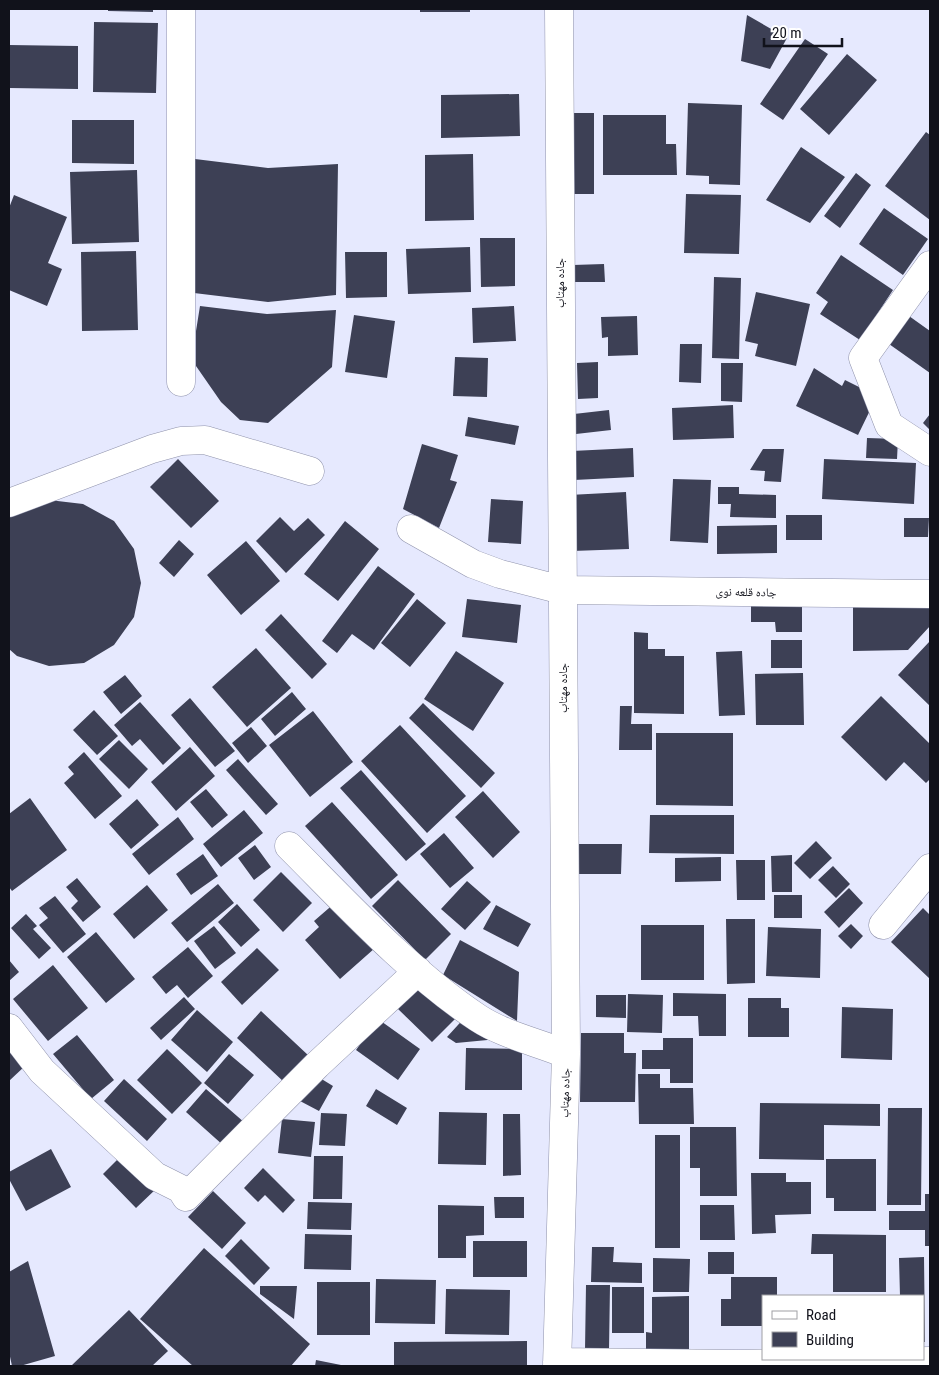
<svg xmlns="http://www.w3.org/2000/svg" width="939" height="1375" font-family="'Roboto Condensed','Noto Naskh Arabic',sans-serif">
  <rect width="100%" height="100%" fill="#e6e9fe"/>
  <!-- building -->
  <path fill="#3d4055" d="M108 9H153V12L108 11Z
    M420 9H470V12H420Z
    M747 15 787 38 770 69 741 61Z
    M94 22 158 23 156 93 93 92Z
    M805 39 828 54 783 120 760 104Z
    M9 45 78 46V89L9 88Z
    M847 54 877 80 829 135 800 109Z
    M519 94 520 136 441 138V95Z
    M688 103 742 105 740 185 709 184V176L686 175Z
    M571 113H594V194H571Z
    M603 115H666V144H676L677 175H603Z
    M72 120H134V164L72 163Z
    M926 132 930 135V220L885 186Z
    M801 147 845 177 810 223 766 200Z
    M473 154 474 220 425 221V155Z
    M195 159 268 168 338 164 336 295 268 302 194 293Z
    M137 170 139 242 72 244 70 172Z
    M856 173 871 185 840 228 824 216Z
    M686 194 741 195 739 254 684 253Z
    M14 195 67 217 48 263 62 269 47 306 9 290V208Z
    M884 208 928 239 903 275 859 244Z
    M480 238H515V286L481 287Z
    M470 247 471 292 408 294 406 249Z
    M136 251 138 330 82 331 81 252Z
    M345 252H387V297L346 298Z
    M841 255 893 290 860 340 820 314 828 302 816 293Z
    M604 264 605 282H573V265Z
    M714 277 741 278 739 359 712 358Z
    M756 292 810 304 796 366 755 356 758 344 745 341Z
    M200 306 267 314 336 310 332 367 268 423 240 420 221 402 196 366V331Z
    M514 306 516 341 473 343 472 308Z
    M354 315 395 321 387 378 345 372Z
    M637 316 638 355 608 356V337L602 338 601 317Z
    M909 316 930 331V373L889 344Z
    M680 344H702L701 383 679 382Z
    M455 357 488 358 487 397 453 396Z
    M598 362V398L578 399 577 363Z
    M721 363H743L742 402 721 401Z
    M814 368 842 386 845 380 877 396 858 435 796 406Z
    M733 405 734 438 673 440 672 408Z
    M609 410 611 430 576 434 574 414Z
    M930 414V430L923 423Z
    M468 417 519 426 515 445 465 436Z
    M867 438 898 439 897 459 866 458Z
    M422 444 458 455 450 480 457 482 439 528 403 509Z
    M633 448 634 477 574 480 572 451Z
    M763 449H784L781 482 764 481 765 471 750 470Z
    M178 459 219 501 191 528 150 487Z
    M824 459 916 463 914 504 822 499Z
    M673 479 711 480 708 543 670 541Z
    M718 487H739V494L776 495V518L730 517 731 504H718Z
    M626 492 629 549 572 551 569 495Z
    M491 499 523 501 521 544 488 542Z
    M49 500 83 504 114 521 134 549 141 583 134 617 114 645 84 663 49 666 17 656 9 649V518L16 511Z
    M786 515H822V540H786Z
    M280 517 294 531 308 518 325 535 286 573 256 541Z
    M904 518H929L928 537H904Z
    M345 521 379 549 338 601 304 574Z
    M777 525V553L717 554V526Z
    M179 540 194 554 174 577 159 563Z
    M246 541 280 581 241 615 207 575Z
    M378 566 415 594 374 650 352 634 337 653 322 641Z
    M751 592H802V632H776L775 622H751Z
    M853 596 930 599V626L908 650 853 651Z
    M417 599 446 623 410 667 381 643Z
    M467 599 521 605 517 643 462 637Z
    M281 614 327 664 312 679 265 630Z
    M634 632 648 633V649H665V656H684V714L634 713Z
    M771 640H802V668H771Z
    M930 641V706L898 675Z
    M256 648 291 688 247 727 212 687Z
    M456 651 504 683 473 731 424 699Z
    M742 651 745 715 719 716 716 652Z
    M803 673 804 725H756L755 674Z
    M125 675 142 696 121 714 103 692Z
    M292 692 306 709 275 736 261 719Z
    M881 696 930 744V779L926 783 904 762 886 781 841 737Z
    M190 698 235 751 215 767 171 715Z
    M140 702 181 748 163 765 140 739 132 746 114 725Z
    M423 703 495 773 481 788 409 718Z
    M620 706H632L631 724H652V750H619Z
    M94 710 118 736 97 755 73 730Z
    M313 711 353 762 310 797 269 745Z
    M400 725 466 796 427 833 361 761Z
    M251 727 267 746 248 763 232 743Z
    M656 733H733V806L656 805Z
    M119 740 148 769 129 789 99 759Z
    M190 747 215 776 176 811 151 782Z
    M84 752 122 796 95 819 64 783 74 774 68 767Z
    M238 759 278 804 266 815 226 770Z
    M361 770 426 844 406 861 340 788Z
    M206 789 228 815 212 828 190 802Z
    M483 791 520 832 493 858 455 817Z
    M30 798 67 850 12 891 9 887V814Z
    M137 799 159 825 131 849 109 824Z
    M332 802 398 875 371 899 305 826Z
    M244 810 263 833 221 867 203 844Z
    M650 815H734V854L649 853Z
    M178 817 194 839 149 875 132 854Z
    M444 833 474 868 450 888 420 854Z
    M816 841 832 858 810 879 794 863Z
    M576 844H622L621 874H576Z
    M255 845 271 867 254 880 238 858Z
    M203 854 218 876 191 895 176 874Z
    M792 855V892H772L771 856Z
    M721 857V881L675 882V858Z
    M736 860H765V900H737Z
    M833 866 850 884 836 898 818 880Z
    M281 872 312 903 283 932 253 900Z
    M77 878 101 907 83 922 71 908 78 901 66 887Z
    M398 880 451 934 425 960 372 906Z
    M467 881 491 902 465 930 441 909Z
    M218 884 234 903 187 942 171 923Z
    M147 885 168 910 134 939 113 914Z
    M849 888 863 903 839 928 824 912Z
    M774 895H802V918H774Z
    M55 896 86 934 63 953 39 925 48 918 39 908Z
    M336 902 375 948 340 979 305 940 319 927 314 921Z
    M237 904 260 930 241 947 218 922Z
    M496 905 531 924 518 947 483 929Z
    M923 908 930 915V979L891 942Z
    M26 914 37 926 33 929 51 948 39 959 11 928Z
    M726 919H755V983L727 984Z
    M851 924 863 936 851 949 838 936Z
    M641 925H704V980H641Z
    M214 926 236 953 215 969 194 941Z
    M768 927 821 929 820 978 766 976Z
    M96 932 135 979 106 1003 67 957Z
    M460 940 519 972 517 1021 443 975Z
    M188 947 213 976 188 998 177 985 166 994 152 977Z
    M257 948 279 970 242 1005 221 982Z
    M9 960 19 972 9 981Z
    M53 965 88 1008 48 1041 13 999Z
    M422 981 458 1016 432 1042 397 1008Z
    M673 993 726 994V1036H699L698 1016H673Z
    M628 994 663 995 662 1033 627 1032Z
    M596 995H626V1018L596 1017Z
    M184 997 195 1009 161 1040 150 1028Z
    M748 998H781V1008H789V1037H748Z
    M842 1007 893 1009 892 1060 841 1058Z
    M197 1010 233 1042 207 1072 171 1040Z
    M261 1011 309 1056 285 1083 237 1038Z
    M468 1014 498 1039 456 1043 447 1037Z
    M378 1019 420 1049 398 1080 356 1050Z
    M581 1033H624V1053H636L635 1102H580Z
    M77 1035 114 1080 91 1099 53 1054Z
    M663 1038H693V1083H670V1069H642V1050H663Z
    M9 1047 25 1066 9 1081Z
    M466 1048 522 1049V1090H465Z
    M167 1049 202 1083 172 1114 137 1080Z
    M229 1054 254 1075 228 1104 204 1083Z
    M638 1074H660V1088H693L694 1124H639Z
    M315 1075 333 1086 319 1111 300 1101Z
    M124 1079 167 1119 147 1141 104 1101Z
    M206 1089 245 1123 224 1146 186 1112Z
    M376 1089 407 1108 397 1125 366 1106Z
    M760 1103 880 1104V1126L824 1125V1160L759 1159Z
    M888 1108H922L921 1205H887Z
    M439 1112 487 1113 486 1165 438 1164Z
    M321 1113 347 1114 345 1146 319 1145Z
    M503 1114H520L521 1175 503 1176Z
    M282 1119 315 1122 311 1157 278 1153Z
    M690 1127H736L737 1196H700V1168H690Z
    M655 1135H680V1248H655Z
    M51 1149 71 1187 26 1211 9 1179V1172Z
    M124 1153 157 1188 136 1208 103 1174Z
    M314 1156H343L342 1199H313Z
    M826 1159H876V1211H834V1198H826Z
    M263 1168 295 1200 283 1213 265 1195 258 1202 244 1188Z
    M751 1173H786V1182H811V1214L775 1215 776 1233 752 1234Z
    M213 1191 246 1223 222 1249 188 1217Z
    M925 1194H930V1246H925V1230H889V1211H925Z
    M494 1197H524V1218H495Z
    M308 1202 352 1203 351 1230 307 1229Z
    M438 1205 484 1206V1235L466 1236V1258H438Z
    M700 1205H734L735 1240H700Z
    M305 1234 352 1235 351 1270 304 1269Z
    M812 1234 886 1235V1292H833V1254H811Z
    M241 1239 270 1268 254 1285 225 1256Z
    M473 1241H527V1277H473Z
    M592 1247H614L613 1262 642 1263V1283L591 1282Z
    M204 1248 310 1344 291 1366H193L140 1319Z
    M708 1252H734V1274H708Z
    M924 1257 925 1342H923V1296H900L899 1258Z
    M653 1258 690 1259 689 1292H653Z
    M28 1261 55 1356 20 1366H12L9 1352V1272Z
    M731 1277H777V1296H763V1326H721V1299H731Z
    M376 1279 436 1280 435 1324 375 1323Z
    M317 1282H370V1335H317Z
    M586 1285H610L609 1350H585Z
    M260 1286H297L294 1319 260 1294Z
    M612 1287H644V1333H612Z
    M446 1289 510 1290 509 1335 445 1334Z
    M689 1296V1360H646V1332L652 1333V1297Z
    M129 1310 168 1351 152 1366H71Z
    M527 1341V1366H394V1342Z
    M316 1360 341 1365V1366H315Z"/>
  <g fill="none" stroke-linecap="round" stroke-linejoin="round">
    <defs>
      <path id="minor" d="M181 9V382
        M930 265 863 358 889 425 930 452
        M9 503 152 449 181 441 205 440 310 471
        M411 529 473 564 500 574 562 590 930 594
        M289 846C345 902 411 974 478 1018 504 1035 537 1042 566 1054
        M883 925 930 868
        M9 1028 42 1071 155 1176 181 1189 186 1197 317 1065 418 971
        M557 1362 739 1364 930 1361
        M557 1366 566 1054 559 9"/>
    </defs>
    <!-- minor casing -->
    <use href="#minor" stroke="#8f92ab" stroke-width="29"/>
    <!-- minor -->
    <use href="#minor" stroke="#fff" stroke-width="28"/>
  </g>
  <g text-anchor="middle" stroke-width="5" stroke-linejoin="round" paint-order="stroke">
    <!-- street labels -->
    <g font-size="12" fill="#11121b" stroke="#fff">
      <text transform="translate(560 283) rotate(-90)" y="4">جاده مهتاب</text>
      <text transform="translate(746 592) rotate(1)" y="4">جاده قلعه نوی</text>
      <text transform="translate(563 688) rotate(-90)" y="4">جاده مهتاب</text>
      <text transform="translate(565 1093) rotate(-88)" y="4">جاده مهتاب</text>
    </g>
  </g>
  <!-- border -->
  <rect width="939" height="1375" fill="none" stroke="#11121b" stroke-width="20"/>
  <!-- legend -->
  <rect x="762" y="1295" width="162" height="65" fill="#ffffff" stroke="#a0a0a4"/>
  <rect x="772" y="1311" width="25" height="8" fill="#ffffff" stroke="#a0a0a4"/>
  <text x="806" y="1320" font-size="15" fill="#11121b">Road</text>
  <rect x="772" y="1332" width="25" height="15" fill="#3d4055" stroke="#a0a0a4"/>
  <text x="806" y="1345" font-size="15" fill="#11121b">Building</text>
  <!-- scale -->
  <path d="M764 38v8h78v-8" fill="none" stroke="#11121b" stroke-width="2.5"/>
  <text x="772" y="38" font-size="15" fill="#11121b" stroke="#ffffff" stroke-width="4" paint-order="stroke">20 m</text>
</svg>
